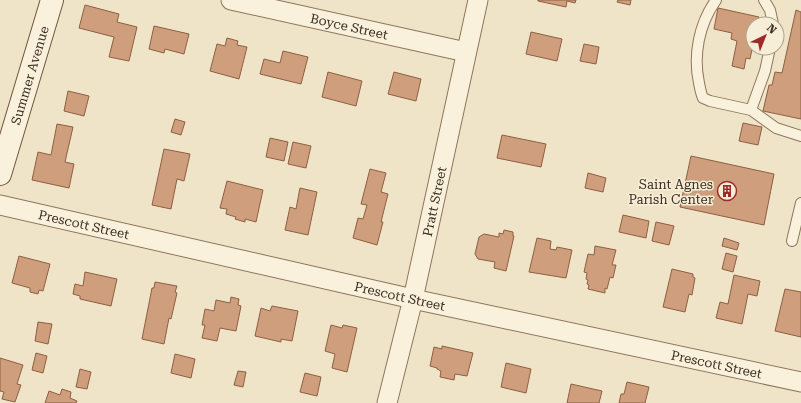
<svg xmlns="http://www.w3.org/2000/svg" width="801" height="403" font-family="'Roboto Serif',serif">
  <rect width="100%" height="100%" fill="#f0e4c8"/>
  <!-- building -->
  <path fill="#cf9f7d" stroke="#8d5f41" d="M538 0H576L575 3 567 1 566 7 538 1Z
    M618 0H631L630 5 617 2Z
    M85 5 119 14 117 22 137 27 129 61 109 57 114 37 79 28Z
    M718 8 759 17 757 24H753V45L750 59 746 58 744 69 732 66 737 41 731 39 732 33 714 29Z
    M796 10 801 12V119L763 111 769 85H772L775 72 782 73Z
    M154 26 189 34 184 54 165 49 164 53 149 49Z
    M531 32 562 39 557 61 526 54Z
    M227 38 238 41 237 45 247 47 239 79 210 71 217 44 225 46Z
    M584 44 599 47 596 64 580 61Z
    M283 51 308 57 301 84 260 74 264 59 280 63Z
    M328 72 362 81 356 106 322 97Z
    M394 72 421 79 416 101 388 94Z
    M68 91 89 96 84 116 64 111Z
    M175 119 185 122 181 135 171 132Z
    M743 123 762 127 758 145 739 141Z
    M57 124 73 127 65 162 74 164 69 188 32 180 38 152 51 155Z
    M502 135 546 144 541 167 497 158Z
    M270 138 288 142 284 161 266 157Z
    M293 142 311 146 306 168 288 164Z
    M164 149 190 154 184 181 177 179 171 209 152 205Z
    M691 156 774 174 764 225 680 207Z
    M370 169 386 173 381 192 388 194 381 222H383L377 245 353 238 358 218 363 219 367 205 361 204Z
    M588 173 606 178 603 192 585 188Z
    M227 181 263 190 256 222 245 219V222L235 219 236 217 226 214 227 209 220 208Z
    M300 188 317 192 308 235 285 230 290 207 296 209Z
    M623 215 649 221 646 238 619 232Z
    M656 222 674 226 669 245 652 241Z
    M504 230 513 232V236H514L506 271 494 268 495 262 478 259 475 254 479 237 484 234 499 237V233L503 234Z
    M537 238 551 241 550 249 556 250 557 247 572 250 566 278 529 272Z
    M724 238 739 243 737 250 722 246Z
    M595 246 616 250 612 265H616L613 278 610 277 607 289 605 288V293L588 289 589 285 587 284 588 280 586 279 587 273 584 272 588 254 594 255Z
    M726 253 737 256 733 272 722 269Z
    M19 256 50 264 43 291 39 290 38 294 30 292V288L12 283Z
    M672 269 693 274V277L695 278 692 295 689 294 685 312 663 307Z
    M85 272 117 279 111 306 80 299V296L73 294 75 284 83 286Z
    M734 275 760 281 757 296 748 294 742 324 716 318 720 302 728 304Z
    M155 282 177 286 175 292 177 293 171 319 169 318 164 344 142 339 152 288H154Z
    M785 289 801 292V337L775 331Z
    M231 297 239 299 238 305 241 306 236 331 220 328 217 341 202 338 205 325H202L205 309 214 311 216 300 230 303Z
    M272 306 298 311 292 341 281 339V342L255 336 261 308 270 311Z
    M38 322 52 324 48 344 35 341Z
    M331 325 342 328 343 325 357 328 347 372 332 368 335 354 325 351Z
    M442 346 473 353 467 376 455 374 454 380 440 377 441 371 437 369V368L430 366 434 347 442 349Z
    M36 353 47 356 43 373 32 370Z
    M175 354 195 359 191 378 171 373Z
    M0 358 23 365 17 384 21 385 15 402 2 399 4 392 0 391Z
    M506 363 531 369 526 393 501 387Z
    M80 369 91 372 87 389 76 387Z
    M238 371 246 372 243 387 234 385Z
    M305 373 321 377 317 396 300 392Z
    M627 382 649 387 645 403H619L621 394H624Z
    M571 384 602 391 599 403H567Z
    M62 389 71 392 70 398 77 401 76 403H45L49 391 60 395Z"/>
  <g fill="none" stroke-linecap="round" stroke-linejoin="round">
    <defs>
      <path id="lane" d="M716 0C699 24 693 55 699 83 700 88 701 94 703 98L710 101 751 110 776 128 801 136
        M764 0 770 10 773 24
        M751 110 765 71 770 48
        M792 241 801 203"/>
      <g id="street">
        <path id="s1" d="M231 0 466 52"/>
        <path id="s2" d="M0 205 413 299 801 382"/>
        <path id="s3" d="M387 403 413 299 478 0"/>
      </g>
      <g id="secondary">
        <path id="s4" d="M0 174 52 0"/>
      </g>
    </defs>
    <!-- lane casing -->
    <use href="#lane" stroke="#8d765c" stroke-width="12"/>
    <!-- street casing -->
    <use href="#street" stroke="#8d765c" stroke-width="21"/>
    <!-- secondary casing -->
    <use href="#secondary" stroke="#6f573f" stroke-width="24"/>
    <!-- lane -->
    <use href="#lane" stroke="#faf1dc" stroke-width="10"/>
    <!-- street -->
    <use href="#street" stroke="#faf1dc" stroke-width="19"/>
    <!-- secondary -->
    <use href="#secondary" stroke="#faf1dc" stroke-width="22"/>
  </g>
  <!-- icons -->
  <defs>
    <symbol id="building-ring" viewBox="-11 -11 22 22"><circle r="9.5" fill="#f7eed8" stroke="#9e2a2b" stroke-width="1.5"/><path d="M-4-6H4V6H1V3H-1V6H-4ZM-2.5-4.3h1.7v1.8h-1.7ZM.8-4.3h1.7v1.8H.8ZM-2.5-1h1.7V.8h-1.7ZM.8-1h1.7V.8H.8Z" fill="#9e2a2b"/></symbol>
  </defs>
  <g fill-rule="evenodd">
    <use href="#building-ring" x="716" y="180" width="22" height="22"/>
  </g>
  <g text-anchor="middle" stroke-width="3" stroke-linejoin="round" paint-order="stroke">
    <!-- street labels -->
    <g font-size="13" fill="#3d2e20" stroke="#f7eed8">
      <text dy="5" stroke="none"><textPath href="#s1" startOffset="121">Boyce Street</textPath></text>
      <text dy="5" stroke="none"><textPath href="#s4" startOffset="103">Summer Avenue</textPath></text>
      <text dy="5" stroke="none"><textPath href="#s3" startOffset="207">Pratt Street</textPath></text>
      <text dy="5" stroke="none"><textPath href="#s2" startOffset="86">Prescott Street</textPath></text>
      <text dy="5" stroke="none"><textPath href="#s2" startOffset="410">Prescott Street</textPath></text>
      <text dy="5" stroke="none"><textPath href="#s2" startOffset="734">Prescott Street</textPath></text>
    </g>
    <!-- poi labels -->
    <g font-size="13" fill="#3d2e20" stroke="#f7eed8" text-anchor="end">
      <text x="713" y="189">Saint Agnes<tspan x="713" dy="15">Parish Center</tspan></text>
    </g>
  </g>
  <!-- north arrow -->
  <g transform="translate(765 36) rotate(43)"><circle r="19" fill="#f7eed8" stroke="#ada18e"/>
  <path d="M0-3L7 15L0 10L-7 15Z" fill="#9e2a2b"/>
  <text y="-6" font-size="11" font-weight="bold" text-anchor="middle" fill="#3d2e20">N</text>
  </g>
</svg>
